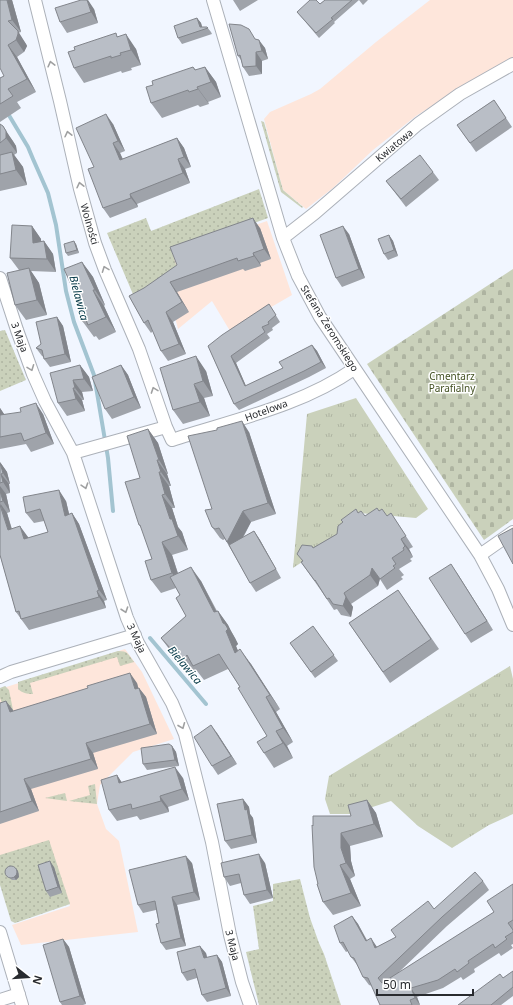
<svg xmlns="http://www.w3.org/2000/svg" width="513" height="1005" font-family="'Noto Sans',sans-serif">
  <defs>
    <pattern id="grass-dots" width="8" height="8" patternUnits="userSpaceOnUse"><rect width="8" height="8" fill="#cad1bb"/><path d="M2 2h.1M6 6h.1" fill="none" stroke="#aeb4a1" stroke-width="1.8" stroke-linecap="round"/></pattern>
    <pattern id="cemetery-stones" width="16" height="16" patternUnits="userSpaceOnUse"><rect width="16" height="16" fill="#cad1bb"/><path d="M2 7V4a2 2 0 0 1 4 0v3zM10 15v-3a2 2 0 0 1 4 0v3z" fill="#aeb4a1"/></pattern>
    <pattern id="park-tufts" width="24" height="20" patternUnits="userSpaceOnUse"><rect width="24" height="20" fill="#cad1bb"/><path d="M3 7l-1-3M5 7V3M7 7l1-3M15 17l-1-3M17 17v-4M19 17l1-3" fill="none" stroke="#aeb4a1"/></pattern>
  </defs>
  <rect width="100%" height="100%" fill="#f1f6ff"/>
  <!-- commercial -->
  <path fill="#fee6db" d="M430 0H513V58L460 88 416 116 373 150 333 188 306 209 283 190 264 119 270 112 311 94 320 89 376 42Z
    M267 221 292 295 230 331 212 301 178 329 160 259Z
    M125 649 142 672 174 739 133 752 100 785 97 804 106 829 119 841 138 932 21 945 12 925 70 906 46 846 0 862V689Z"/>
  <!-- grass -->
  <path fill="url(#grass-dots)" d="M261 121 264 122 283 190 303 207 302 208 281 192Z
    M259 189 268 218 172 252 180 278 135 299 107 233 146 218 151 231Z
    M5 330 26 380 0 391V331Z
    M118 651C128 651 128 654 134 662L120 666 117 657 30 683 33 694C27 694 22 693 18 689V682Z
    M5 686 9 690 13 710 6 713 0 698V688Z
    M95 784 97 804 69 801 90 795 88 786Z
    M65 793 67 801 45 798Z
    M49 840 70 904 15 923 11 921 0 885V855Z
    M300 879 310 918 319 943 324 954 341 1005H259L246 952 259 949 253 906 273 901V884Z"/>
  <!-- cemetery -->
  <path fill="url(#cemetery-stones)" d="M513 269V519L484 540 367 364Z"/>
  <!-- park -->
  <path fill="url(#park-tufts)" d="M356 398 428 509 416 518 359 513 346 533 293 568 307 414Z
    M510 666 513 679V814L489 825 452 848 418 826 391 801 351 814H330L325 799 329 776Z"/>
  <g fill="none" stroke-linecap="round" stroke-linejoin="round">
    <!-- stream -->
    <path stroke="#a3c4d1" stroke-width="4" d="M7 112 28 147 33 159 48 193 56 225 66 291 74 322 94 375 108 458 113 511
      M150 638 206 704"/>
    <defs>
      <path id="minor" d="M35 0 60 101 80 189 95 243 105 270 139 349 166 427 172 440C233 420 301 406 354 369
        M213 0 283 238 298 276 320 317 480 555 498 589 513 625
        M283 238 315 213 418 124 460 94 513 64
        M0 278 17 330 33 374 45 401 73 453 127 618 138 643 172 703 185 734 212 842 230 935 242 982 250 1005
        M73 453 166 427
        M480 555 513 532
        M0 677 11 672 135 635
        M0 932 22 1005
        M0 1000 19 994"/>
    </defs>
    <!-- minor casing -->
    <use href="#minor" stroke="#acb1b9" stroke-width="14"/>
    <!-- minor -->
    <use href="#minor" stroke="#fff" stroke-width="12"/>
  </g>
  <!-- wall -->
  <path fill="#9fa3aa" d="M0 0H12L21 32 18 33 26 44 27 46 24 52 17 57 36 92 17 102 21 108 0 122V78L4 76Z
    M233 0H258L240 11Z
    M325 0H368L363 5 359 0 334 22 335 23 319 38 297 12 320 4Z
    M94 9 98 23 67 33 60 22Z
    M197 18 201 23 202 27H207L211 32 212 34 182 44 178 38Z
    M118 36 136 49 141 65 131 68 132 70 122 73 121 71 84 83 74 68Z
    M256 39 265 48 268 59 262 61V74L249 76 243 67 241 60 238 56Z
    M193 67 196 70 205 67 216 82 221 97 208 102 209 104 200 107 198 105 162 118 151 103 153 85Z
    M494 100 512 127 476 152 457 125Z
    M0 124 13 141 16 146 17 153 14 155 23 167 27 185 0 191Z
    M113 124 125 151 120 153 123 159 177 138 184 148 191 167 185 169 190 183 137 204 138 207 110 218 103 208 94 167Z
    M433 172 439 180 406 207 386 181Z
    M32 226 41 239V242L44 241 53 254 56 272 31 271 39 283 47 315 26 320 15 305 19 270 10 258Z
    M260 228 271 259 260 263 261 266 245 271 243 269 177 292 189 312 173 322 186 354 168 361 161 351 153 331 151 333 144 323 129 296Z
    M349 234 365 278 342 287 336 278Z
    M389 235 393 241 398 256 388 260 384 254Z
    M76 244 79 253 68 256 66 253Z
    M82 262 93 277 105 305 104 306 116 332 99 340 96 336 94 337 83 322 82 309Z
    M269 304 280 322 272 328 273 330 267 334 270 338 236 363 246 386 283 368 312 345 317 351 326 368 309 377 239 410 234 404 208 346Z
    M57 317 63 326 71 362 50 367 44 359V357L42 356 36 348 41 344Z
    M80 365 89 377 93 391 82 392 84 400H82L85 411 67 416 58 403Z
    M121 365 128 375 141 408 112 419 105 409Z
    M206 371 213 396 204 398 210 416 183 424 173 410Z
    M0 408 4 414H43L54 444 31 452 26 444 0 449Z
    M148 429 158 443 168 474H167L171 486H169L175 508H172L178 527 182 532 188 550 172 555 178 573 201 581 217 611H218L228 625 231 631 235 638 238 644 236 646 238 651 251 664 280 709 276 712 293 742 287 746 293 758 274 768 264 753 267 736 240 687 228 669 204 680 197 671 192 675 172 653 161 638 186 616 180 595 176 588 161 593 151 580 152 559 142 529 139 525 140 478Z
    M249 432 276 514 251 522 243 538 254 531 260 540 281 578 256 592 250 583 225 539 223 540 220 538 212 527V509Z
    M0 462 7 472 10 484H9L10 493 6 494 10 512 7 513 12 529 28 537V538L48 532 44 521 34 523 26 513 66 501 69 514 72 513 79 524 107 600 104 601 106 608 29 630 16 612 0 555Z
    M379 511 387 516 391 513 413 547 409 549 413 557 410 559 412 561 399 569 404 575 401 577 403 579 387 590 380 579 378 586 351 604 353 607 351 617 341 615 337 609 334 610 322 592 301 562 303 561 313 548 337 534 359 513 365 516Z
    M457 573 493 630 471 643 465 634Z
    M398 590 439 649 390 683 349 623Z
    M313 626 338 661 315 678 290 643Z
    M137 683 138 688H139L146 697 157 734 93 753 98 769 31 789 39 811 0 824V703L6 701 13 711Z
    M217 733 237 764 218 775 212 766Z
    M172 746 176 752 179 766 147 770 143 764Z
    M117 775 122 783 183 778 189 800 168 807 169 812 140 820 137 816 117 821 109 810Z
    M243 799 249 807 250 814 253 818 257 843 231 849 225 841Z
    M367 800 376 813 383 837 350 846 351 861 355 876 350 879 361 906 333 915 323 902 318 884 313 826 351 816Z
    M192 863 200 900 177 905 186 946 166 950 161 943 159 923 156 910 143 913 138 905Z
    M265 863 273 898 250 904 244 895 241 883 230 886 224 877Z
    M54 867 62 893 50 897 46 891Z
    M18 871 19 877 16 880H12L7 876 5 873Z
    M483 881 489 890 447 926 397 974 494 912 513 884V944L511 945 513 948 501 956 499 953 474 969 475 972 463 980 461 977 443 988 417 997 420 1005H380L372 986 369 985 363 977 358 966 351 957 348 951 346 952 340 943 352 916 358 924 367 940 377 947 396 937 434 909Z
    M63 939 69 947 86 1004 83 1005H62L60 1002Z
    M206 953 207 958 217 955 222 962 231 996 207 1002 202 995 197 978 187 981 182 973Z
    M513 971V996L501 1005H458L503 978Z"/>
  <!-- shaded-wall -->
  <path fill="#82858b" d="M7 0H12L21 32 12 20Z
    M87 0H88L94 9 98 23 91 12Z
    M197 18 201 23 203 30 200 27Z
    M18 31 26 44 27 46 24 52 16 40Z
    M126 34 136 49 141 65 131 50Z
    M259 40 265 48 268 59 262 51Z
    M8 45 17 57 36 92 27 79Z
    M256 52 262 61V74L256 66Z
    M205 67 216 82 221 97 211 82Z
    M197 87 208 102 209 104 198 89Z
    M106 114 113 124 125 151 118 141Z
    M3 126 16 146 17 153 6 138Z
    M177 138 184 148 191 167 184 157Z
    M113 143 120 153 127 170 120 160Z
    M12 152 23 167 27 185 16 170Z
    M178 159 185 169 190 183 183 173Z
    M130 194 137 204 138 207 131 198Z
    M253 218 260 228 271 259 264 249Z
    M32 226 41 239 42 256 33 243Z
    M343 226 349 234 365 278 359 269Z
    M389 235 393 241 398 256 394 250Z
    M44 241 53 254 56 272 47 259Z
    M74 241 76 244 79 253 77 250Z
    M253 253 260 263 261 266 254 256Z
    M82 262 93 277 105 305 95 290Z
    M29 268 39 283 47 315 37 300Z
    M170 282 177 292 189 312 182 302Z
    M93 290 104 306 116 332 106 317Z
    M166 312 173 322 186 354 179 344Z
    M57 317 63 326 71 362 65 354Z
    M312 345 317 351 326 368 321 362Z
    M196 356 206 371 213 396 203 381Z
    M231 356 236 363 249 393 245 386Z
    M80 365 89 377 93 391 84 379Z
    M121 365 128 375 141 408 134 397Z
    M73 380 82 392 84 400 75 388Z
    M194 384 204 398 210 416 200 402Z
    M73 388 82 400 85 411 76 399Z
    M36 403 43 414 54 444 46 433Z
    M0 408 4 414 0 416Z
    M242 421 249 432 276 514 268 503Z
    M148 429 158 443 168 474 159 460Z
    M157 460 167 474 171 486 161 472Z
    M0 462 7 472 10 484 3 473Z
    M159 472 169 486 175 508 165 494Z
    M1 474 9 484 10 493 3 482Z
    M0 486 6 494 10 512 3 501 0 491Z
    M59 490 66 501 72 526 65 516Z
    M162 495 172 508 178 527 182 532 188 550 178 536 170 519Z
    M0 503 7 513 15 541 8 530Z
    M243 511 251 522 234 553 227 542Z
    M72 513 79 524 107 600 99 590Z
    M20 526 28 537 32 550 24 539Z
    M254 531 260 540 281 578 276 569Z
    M401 539 409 549 413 557 405 546Z
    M162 542 172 555 182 587 172 573Z
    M451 564 457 573 493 630 487 621Z
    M191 567 201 581 224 627 214 612Z
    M372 568 380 578 378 586 370 575Z
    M97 591 104 601 106 608 99 597Z
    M344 593 353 607 351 617 343 606Z
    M218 611 228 625 231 631 235 638 238 644 236 646 245 668 235 653Z
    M240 649 251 664 280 709 270 695Z
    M130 673 137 683 141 699 135 689Z
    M139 688 146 697 157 734 150 724Z
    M266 697 276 712 293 742 283 728Z
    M6 701 13 710 17 722 10 712Z
    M211 725 217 733 237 764 231 756Z
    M276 731 287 746 293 758 283 743Z
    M86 743 93 753 98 769 91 759Z
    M172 746 176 752 179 766 175 760Z
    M175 767 183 778 189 800 182 789Z
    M117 775 124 786 119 783Z
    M24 779 31 789 39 811 32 801Z
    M160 796 168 807 169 812 161 801Z
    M243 799 249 807 250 814 253 818 257 843 252 835Z
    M367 800 376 813 383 837 374 824Z
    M341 833 350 846 351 861 355 876 346 863 341 848Z
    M259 854 265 863 273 898 267 890Z
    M186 856 192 863 200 900 194 892Z
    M50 861 54 867 62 893 58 887Z
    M340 865 350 879 361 906 351 893Z
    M16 868 18 871 19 877 16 880 14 877Z
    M172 897 177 905 186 946 181 938Z
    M352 916 358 924 371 949 366 941Z
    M371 938 377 947 375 948Z
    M63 939 69 947 86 1004 80 996Z
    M200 946 206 953 209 966 204 958Z
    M217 955 222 962 231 996 226 988Z
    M411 988 417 997 420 1005 415 998Z"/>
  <!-- building -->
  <path fill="#b9bec6" stroke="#82858b" d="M0 0H7L12 20 8 21 18 31V34L16 40 8 45 27 79 8 89 13 96 0 104V78L4 76 0 68Z
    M81 0H87L91 12 60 22 55 8Z
    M310 0H316L320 4 325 0H352L331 18 333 19 316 33 297 12Z
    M197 18 200 27H207L208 28 178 38 174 26Z
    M229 24 241 25 249 29 255 39 259 40 262 51 256 52V66L243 67 240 55 238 56Z
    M116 33 117 37 126 34 131 50 120 53 121 55 111 58V56L74 68 68 52 75 50 74 47Z
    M193 67 195 70 205 67 211 82 197 87 198 89 189 92 188 90 151 103 146 87 153 85 152 81Z
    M494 100 506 118 470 143 457 125Z
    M106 114 118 141 113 143 120 160 177 138 184 157 178 159 183 173 130 194 131 198 103 208 88 169 94 167 76 128Z
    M0 124 3 126 6 131V138L0 143Z
    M12 152 16 170 0 174V155Z
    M420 155 433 172 401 199 386 181Z
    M253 218 264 249 253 253 254 256 238 261 237 258 170 282 182 302 166 312 179 344 161 351 148 320 144 323 129 296 144 288 177 265 170 247Z
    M12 225 32 226 33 243 44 241 47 259 10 258Z
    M343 226 359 269 336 278 320 235Z
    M389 235 394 250 384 254 378 239Z
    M74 241 77 250 66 253 64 244Z
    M82 262 95 290H93L106 317 88 325 86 320 83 322 78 311 82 309 64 269Z
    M29 268 37 300 15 305 7 273Z
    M269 304 276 315 268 322 269 324 262 327 265 332 231 356 245 386 283 368 279 362 312 345 321 362 304 371 234 404 208 346 222 335Z
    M57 317 65 354 44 359 42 350 36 348 41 344 36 322Z
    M196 356 203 381 194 384 200 402 173 410 160 368Z
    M80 365 84 379 73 380 75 388H73L76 399 58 403 50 373Z
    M121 365 134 397 105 409 92 377Z
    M36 403 46 433 24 441 21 433 0 437V415L21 412 20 408Z
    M242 421 268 503 243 511 227 542 219 528 215 529 212 527 205 510 212 509 188 436 217 430V428Z
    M148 429 159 460H157L161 472H159L165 494 162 495 170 519H172L178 536 162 542 172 573 151 580 145 561 152 559 140 525H139L125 482 140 478 127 436Z
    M0 463 3 473 1 474 3 482 0 483Z
    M59 490 65 516 72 513 99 590 97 591 99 597 21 619 19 611 16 612 0 555V505L8 530 20 526 24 539 48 532 40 509 26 513 23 497Z
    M0 491 3 501 0 502Z
    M377 508 379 511 382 509 387 516 391 513 406 536 401 539 405 546 403 548 404 550 392 558 396 564 393 566 395 568 380 579 372 568 370 575 344 593 346 597 343 606 333 604 329 598 327 599 315 580V581L301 562 303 561 297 554 302 545 312 546 313 548 337 534 338 526 343 522 341 520 356 509 358 513 361 511 365 516Z
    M513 528V564L498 536Z
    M254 531 276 569 250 583 229 545Z
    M451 564 487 621 465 634 429 578Z
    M191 567 214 612 218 611 223 623 225 624 228 629 226 631 235 653 240 649 270 695 266 697 283 728 276 731 283 743 264 753 257 742 267 736 238 688 240 687 219 654 193 666 187 655 182 661 161 638 186 616 176 598 180 595 170 577Z
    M398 590 431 639 383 672 349 623Z
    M313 626 334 655 311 672 290 643Z
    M130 673 135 689 139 688 150 724 86 743 91 759 24 779 32 801 0 812V703L6 701 10 712 88 688 87 686Z
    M211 725 231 756 212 766 194 737Z
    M169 744 172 746 175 760 143 764 141 748Z
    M175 767 182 789 160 796 161 801 132 809 131 804 109 810 101 780 117 775 119 783Z
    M243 799 245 810 247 809 252 835 225 841 217 804Z
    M367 800 374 824 341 833V848L346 863 340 865 351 893 323 902 317 884H318L314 867 312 825 313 826V816H351L348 805Z
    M259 854 267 890 244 895 239 874 224 877 221 863Z
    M186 856 194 892 172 897 181 938 161 943 156 924 159 923 155 901 138 905 129 870Z
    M50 861 58 887 46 891 38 865Z
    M5 872a6 6 0 1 1 12 0a6 6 0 1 1-12 0Z
    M475 872 483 881 442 917 378 978 382 983 494 912 487 901 513 884V920L508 923 513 930V932L505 937 507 939 495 948 493 944 468 961 469 963 457 972 455 969 438 980 411 988 415 998 410 1000 412 1005H380L368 978 363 977 354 958 351 957 343 942 340 943 334 926 352 916 366 941 371 938 375 948 396 937 391 930 428 901 434 909Z
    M63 939 80 996 60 1002 43 945Z
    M200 946 204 958 217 955 226 988 202 995 195 969 182 973 177 952Z
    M513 971V987L491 1005H458L500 974 503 978Z"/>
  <!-- one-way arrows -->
  <defs><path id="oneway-chevron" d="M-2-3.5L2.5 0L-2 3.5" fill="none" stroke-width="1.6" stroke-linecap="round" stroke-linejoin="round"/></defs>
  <g stroke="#9fa0a1">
    <use href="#oneway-chevron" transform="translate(51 64) rotate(-104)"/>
    <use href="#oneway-chevron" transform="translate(68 134) rotate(-103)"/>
    <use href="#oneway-chevron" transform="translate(80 185) rotate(-103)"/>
    <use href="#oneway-chevron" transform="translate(105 269) rotate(-111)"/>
    <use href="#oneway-chevron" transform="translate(31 368) rotate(69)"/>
    <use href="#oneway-chevron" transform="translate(154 390) rotate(-110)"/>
    <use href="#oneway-chevron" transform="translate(85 486) rotate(72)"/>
    <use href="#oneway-chevron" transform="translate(125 610) rotate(71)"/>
    <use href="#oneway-chevron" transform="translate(182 726) rotate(68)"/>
  </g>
  <g text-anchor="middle" stroke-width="3" stroke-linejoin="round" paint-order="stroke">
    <!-- street labels -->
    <g font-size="10" fill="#292b2f" stroke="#fff">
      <text transform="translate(394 145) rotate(-40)" y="4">Kwiatowa</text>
      <text transform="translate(90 224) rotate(74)" y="4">Wolności</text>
      <text transform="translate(330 328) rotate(58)" y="4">Stefana Żeromskiego</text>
      <text transform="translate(20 337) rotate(70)" y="4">3 Maja</text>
      <text transform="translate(266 410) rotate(-20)" y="4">Hotelowa</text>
      <text transform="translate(137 638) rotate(65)" y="4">3 Maja</text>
      <text transform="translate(233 945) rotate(76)" y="4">3 Maja</text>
    </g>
    <!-- park labels -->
    <g font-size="10" fill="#445224" stroke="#fff">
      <text x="452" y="380">Cmentarz<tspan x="452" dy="12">Parafialny</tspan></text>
    </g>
    <!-- water labels -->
    <g font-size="11" font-style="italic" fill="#033746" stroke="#fff">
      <text transform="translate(79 298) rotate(75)" y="4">Bielawica</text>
      <text transform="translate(185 665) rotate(50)" y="4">Bielawica</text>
    </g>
  </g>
  <!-- north arrow -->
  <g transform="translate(28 977) rotate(107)" stroke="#ffffff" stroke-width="3" paint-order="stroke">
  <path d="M0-3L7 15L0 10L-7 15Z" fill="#292b2f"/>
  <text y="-6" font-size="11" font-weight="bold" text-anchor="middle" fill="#292b2f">N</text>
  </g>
  <!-- scale -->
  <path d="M377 989v6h96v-6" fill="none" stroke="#292b2f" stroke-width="2"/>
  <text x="383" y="989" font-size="12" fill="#292b2f" stroke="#ffffff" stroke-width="3" paint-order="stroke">50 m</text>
</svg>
